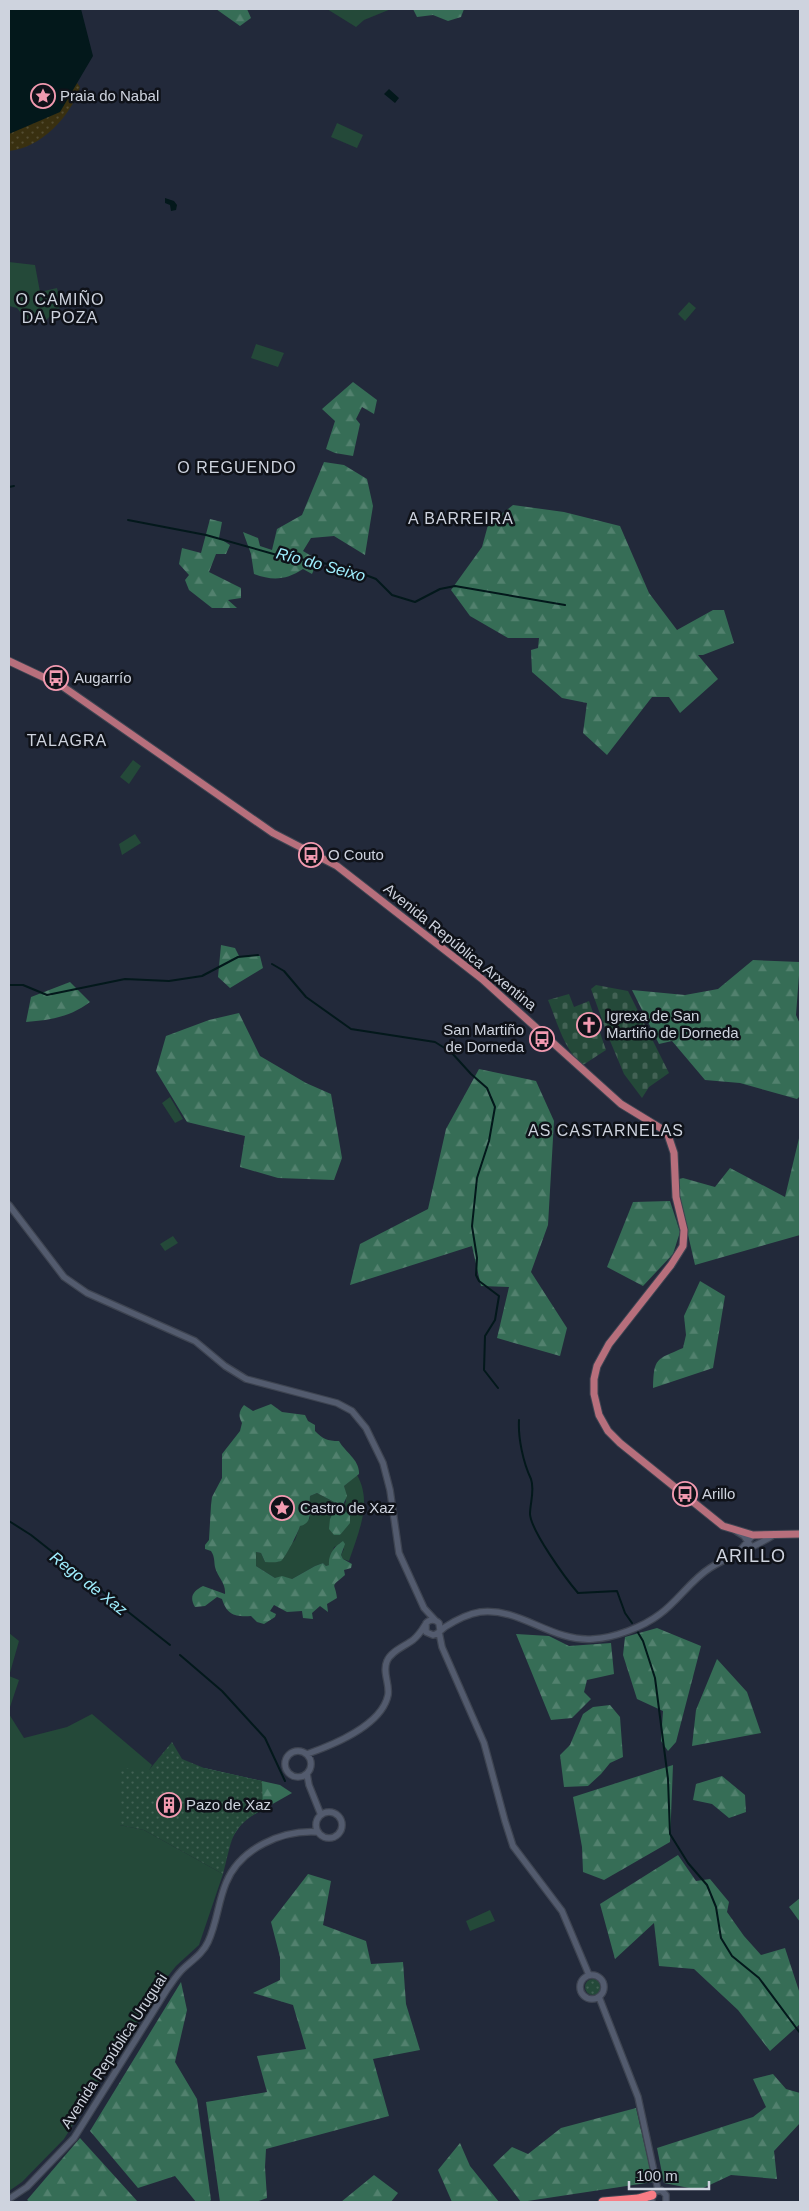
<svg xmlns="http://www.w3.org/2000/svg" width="809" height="2211" font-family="Arial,sans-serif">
  <defs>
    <pattern id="forest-firs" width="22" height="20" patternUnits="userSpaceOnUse" patternTransform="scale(1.25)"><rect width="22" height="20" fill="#366d56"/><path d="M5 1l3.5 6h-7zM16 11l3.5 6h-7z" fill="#52816e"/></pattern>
    <pattern id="sand-dots" width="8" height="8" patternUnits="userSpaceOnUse" patternTransform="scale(1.25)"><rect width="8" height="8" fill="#393010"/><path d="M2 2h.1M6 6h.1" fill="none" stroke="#544d32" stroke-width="1.8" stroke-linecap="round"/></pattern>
    <pattern id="cemetery-stones" width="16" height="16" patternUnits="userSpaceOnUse" patternTransform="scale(1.25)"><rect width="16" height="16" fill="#244939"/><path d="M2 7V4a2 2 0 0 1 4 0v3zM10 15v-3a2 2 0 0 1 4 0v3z" fill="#436255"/></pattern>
    <pattern id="garden-dots" width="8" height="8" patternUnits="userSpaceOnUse" patternTransform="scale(1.25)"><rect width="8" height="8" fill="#244939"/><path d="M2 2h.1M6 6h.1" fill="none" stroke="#436255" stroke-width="1.8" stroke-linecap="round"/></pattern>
  </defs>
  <rect width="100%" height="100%" fill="#22293a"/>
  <!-- green -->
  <path fill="#244939" d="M327 9H391L364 20 356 27Z
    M337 123 363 135 357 148 331 137Z
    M9 262 35 265 40 292 57 288 61 306 46 320 28 322 17 308 9 306Z
    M689 302 696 308 685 321 678 314Z
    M256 344 284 353 278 367 251 358Z
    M133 760 141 766 129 784 120 777Z
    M135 834 141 843 122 855 119 844Z
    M170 1097 183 1119 175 1123 162 1103Z
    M173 1236 178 1243 165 1251 160 1244Z
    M357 1475C373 1503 358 1533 349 1561L343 1559 341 1555 344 1549 340 1543 337 1546 334 1547 329 1565 326 1566 323 1563 315 1566 292 1579 275 1578 256 1566V1552L261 1553 265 1562H278L289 1546 295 1540 300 1526 310 1518 309 1508 310 1496 317 1493 334 1502 336 1506 330 1519 340 1535 350 1516 342 1507 346 1502 344 1486Z
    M9 1633 19 1641 9 1676Z
    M9 1676 19 1680 9 1710Z
    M9 1714 24 1738 67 1727 92 1714 152 1765 120 1825 144 1830 223 1874 199 1945 176 1966 160 1986 64 2139 22 2182 9 2191Z
    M490 1910 495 1921 470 1931 466 1921Z"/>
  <!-- forest -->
  <path fill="url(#forest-firs)" d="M216 9H247L251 18 240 26Z
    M413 9H464L461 17 448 21 433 15 417 17Z
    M353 382 377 400 374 414 362 407 356 419 360 424 353 456 335 453 326 449 335 421 322 409Z
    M324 462 344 465 367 479 373 506 365 555 334 536 311 538 303 551 318 560 312 574 303 569C286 580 273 581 254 574L251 554 243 532 258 538 260 546 272 550 277 529 302 515Z
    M513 505 564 512 620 526 649 593 677 630 713 610H724L734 643 703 655H698L718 679 680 713 669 697H652L607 755 583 733 587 703 562 698 532 672 531 650 538 648 539 638H508L470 616 451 590 482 547 488 525Z
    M210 519 222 522 219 538 230 545 226 554H216L209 572 241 588V598L228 600 237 608H212L189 590 185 580 189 575 179 564 182 548 201 553Z
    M221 945 235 948 239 956H260L263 968 230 988 218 977Z
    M753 960 800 962 796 1015 800 1024V1096L797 1099 740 1083 705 1080 672 1041 659 1044 632 990 685 995 718 989Z
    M70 982 90 1002C70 1017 51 1020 26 1022L31 997Z
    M239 1013 260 1056 306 1083 331 1094 342 1158 334 1180 278 1178 240 1167 245 1136 187 1122 156 1071 166 1036 209 1020Z
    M479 1069 536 1081 554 1121 548 1225 531 1272 567 1328 560 1356 497 1338 509 1287 481 1286 472 1246 350 1285 360 1244 428 1209 446 1129Z
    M800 1134V1235L695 1265 677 1187 679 1179 683 1178 715 1187 730 1168 785 1197Z
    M670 1201 680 1232 673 1254 643 1286 607 1267 633 1202Z
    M700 1281 725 1296 713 1368 653 1388C654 1357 656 1360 683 1348L686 1335 684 1316Z
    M271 1404 282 1412 305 1415 308 1421 315 1425V1431C323 1439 327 1441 339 1441 345 1452 360 1460 359 1474L344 1486 347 1496 342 1507 350 1516V1523L340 1535H334L329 1529 330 1519 336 1506 334 1502 317 1493 310 1496C309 1508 314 1523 300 1526 298 1533 285 1558 281 1561 276 1563 270 1562 265 1562L261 1553 256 1552V1566L275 1578 282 1576 292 1579 315 1566 323 1563 326 1566 329 1565C328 1554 335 1546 343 1541L345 1544 341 1555 343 1559 352 1564 351 1568 344 1570 345 1575C329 1589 335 1581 337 1598L327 1604 328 1612 320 1606 312 1613 313 1619 303 1618 302 1611 287 1612 274 1605 270 1611 276 1614 275 1617 264 1624 257 1622 251 1616C235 1617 227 1615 222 1599L217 1597 205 1606 195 1607C189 1597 193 1591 203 1586L225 1594C226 1583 218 1578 215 1567 214 1562 215 1557 211 1551L205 1549V1545L209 1540 211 1505 212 1497 222 1478V1454L240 1431 242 1423C238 1416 239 1411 244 1405L253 1411Z
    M657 1628 701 1646 676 1742 668 1751 661 1741 663 1711 637 1699 623 1655 625 1637Z
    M516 1634 549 1636 569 1646 611 1643 614 1674 587 1680 584 1692 591 1699 572 1718 551 1720Z
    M717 1659 747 1692 761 1733 692 1746 696 1710Z
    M610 1705 620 1717 623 1757 610 1763 601 1774 588 1786 564 1787 560 1755 570 1745 583 1714 593 1707Z
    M673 1765 670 1842 604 1880 583 1872 582 1847 573 1797Z
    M204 1768 280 1785 292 1793 244 1820 233 1836Z
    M722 1776 745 1795 746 1812 729 1818 712 1804 693 1800 696 1784Z
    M678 1855 696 1881 710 1879 729 1902 727 1912 744 1936 761 1955 785 1948 800 1994V2024L770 2051 738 2010 694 1969 659 1966 654 1923 615 1959 600 1904Z
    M308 1874 331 1881 323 1925 366 1941 371 1964 403 1962 406 2004 420 2050 373 2059 389 2116 266 2149 265 2167 267 2198 256 2202H220L206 2102 267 2092 257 2056 306 2049 293 2005 253 1993 280 1980V1957L271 1922Z
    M800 1898V1922L789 1907Z
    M181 1982 187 2010 175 2062 197 2099 211 2200 209 2202H196L175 2176 138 2188 90 2131Z
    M773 2074 786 2089 800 2093V2123L774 2151 777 2179 731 2175 699 2190 664 2183 657 2148 753 2117 766 2107 753 2079Z
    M636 2108 653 2182 521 2202 493 2165 512 2147 528 2154 561 2128Z
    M80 2138 138 2202H30L27 2200Z
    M460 2143 470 2166 499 2202H452L438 2170Z
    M374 2175 398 2193 391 2202H341Z"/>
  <!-- sand -->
  <path fill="url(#sand-dots)" d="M9 66 75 80 80 87C71 116 41 148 9 151Z"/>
  <!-- cemetery -->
  <path fill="url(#cemetery-stones)" d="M596 985 628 991 669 1073 649 1087 642 1098 624 1074 608 1036 591 989Z
    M569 994 574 1007 589 1001 606 1050 583 1065C564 1051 557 1021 548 1000Z"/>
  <!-- garden -->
  <path fill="url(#garden-dots)" d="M172 1742 182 1759 204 1768 262 1781 263 1809C229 1829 233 1837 223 1874L144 1830 120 1825 121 1768 149 1770Z
    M585 1987a8 8 0 1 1 16 0a8 8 0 1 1-16 0Z"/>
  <!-- water -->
  <path fill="#03181b" d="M9 9H81L93 56 60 112 9 134Z
    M389 89 399 98 395 103 384 94Z
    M165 198 174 201 177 205 176 210 171 211 170 205 165 203Z"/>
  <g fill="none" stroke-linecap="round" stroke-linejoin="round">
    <!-- stream -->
    <path stroke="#03181b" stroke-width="2" d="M9 487 14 486
      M128 520 206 535 277 555 345 567 376 579 392 595 415 602 440 589 455 586 565 605
      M272 964 284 971 306 997 351 1029 435 1042 451 1052 471 1074 487 1088 495 1107 489 1141 477 1178 472 1226 477 1258 476 1275 479 1281 499 1296 495 1320 485 1336 484 1370 498 1388
      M9 985H23L47 995 125 979 169 981 202 976 238 957 258 955
      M519 1420C518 1438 523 1462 531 1479 535 1490 530 1503 530 1514 531 1531 566 1579 578 1593L617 1591 625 1613 632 1623
      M9 1521 31 1535 170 1645
      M637 1631 643 1641 655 1678 668 1779 670 1834 688 1863 707 1885 716 1907 721 1938 732 1956 759 1978 800 2033
      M180 1655 222 1691 265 1738 285 1781"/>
    <defs>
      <path id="minor" d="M9 1205 64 1277 87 1293 195 1341 225 1366 246 1379 337 1403 352 1411 366 1428 383 1463 390 1490 399 1553 424 1608 435 1620
        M736 1531 744 1536 750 1545
        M738 1553 753 1535
        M440 1630 439 1623C435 1619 430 1619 426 1623V1632L433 1635C438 1634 441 1630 445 1627 456 1620 467 1614 480 1612 520 1607 551 1642 593 1639 614 1638 643 1627 660 1614 678 1601 691 1580 710 1568 730 1555 754 1548 774 1535
        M439 1632 442 1647 484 1743 505 1821 513 1846 562 1911 589 1975
        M285 1764a13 13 0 1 1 26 0a13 13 0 1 1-26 0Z
        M307 1754C333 1745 382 1725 388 1695 390 1684 382 1672 387 1661 391 1651 405 1646 413 1640 418 1636 422 1630 425 1625
        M307 1774 309 1785 321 1815
        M316 1825a13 13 0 1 1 26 0a13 13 0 1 1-26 0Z
        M580 1987a12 12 0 1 1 24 0a12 12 0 1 1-24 0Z
        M599 1997 638 2097 658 2190
        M9 2199 27 2187 74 2138 168 1988C173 1981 178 1973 185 1967 194 1959 203 1953 208 1942 217 1923 218 1902 226 1883 240 1848 282 1830 317 1832
        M652 2202 651 2197 653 2192 661 2190 666 2195V2202"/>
      <path id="major" d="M9 661 62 686 273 833 337 866 482 979 621 1104 662 1129 668 1135 674 1153 676 1197 684 1230 683 1246 671 1265 609 1344 597 1366 594 1379V1394L599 1415 608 1431 620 1443 723 1526 753 1535 800 1534"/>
      <path id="highway" d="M603 2202 638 2199 652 2195"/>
    </defs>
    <!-- minor casing -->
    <use href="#minor" stroke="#3e4451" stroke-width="8"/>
    <!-- major casing -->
    <use href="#major" stroke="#3e4451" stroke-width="9"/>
    <!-- highway casing -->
    <use href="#highway" stroke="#3e4451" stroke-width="11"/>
    <!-- minor -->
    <use href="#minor" stroke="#535b6e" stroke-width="5.5"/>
    <!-- major -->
    <use href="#major" stroke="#b76f7c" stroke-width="7"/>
    <!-- highway -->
    <use href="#highway" stroke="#f97c85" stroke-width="9"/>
  </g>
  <!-- icons -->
  <defs>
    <symbol id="sight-ring" viewBox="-11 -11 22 22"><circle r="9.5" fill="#0f1219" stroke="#f29ab0" stroke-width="1.5"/><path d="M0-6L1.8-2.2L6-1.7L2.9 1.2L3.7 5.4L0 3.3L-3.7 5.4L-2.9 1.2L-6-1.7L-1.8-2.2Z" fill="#f29ab0"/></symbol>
    <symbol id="bus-ring" viewBox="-11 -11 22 22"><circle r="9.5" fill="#0f1219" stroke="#f29ab0" stroke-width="1.5"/><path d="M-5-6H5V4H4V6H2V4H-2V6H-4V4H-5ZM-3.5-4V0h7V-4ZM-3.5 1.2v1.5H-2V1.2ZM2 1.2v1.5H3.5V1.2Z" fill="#f29ab0"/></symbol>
    <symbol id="church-ring" viewBox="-11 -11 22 22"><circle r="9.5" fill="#0f1219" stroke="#f29ab0" stroke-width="1.5"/><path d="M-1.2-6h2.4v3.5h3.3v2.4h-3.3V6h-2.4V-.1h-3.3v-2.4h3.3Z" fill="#f29ab0"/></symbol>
    <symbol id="building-ring" viewBox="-11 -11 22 22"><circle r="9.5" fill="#0f1219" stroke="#f29ab0" stroke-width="1.5"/><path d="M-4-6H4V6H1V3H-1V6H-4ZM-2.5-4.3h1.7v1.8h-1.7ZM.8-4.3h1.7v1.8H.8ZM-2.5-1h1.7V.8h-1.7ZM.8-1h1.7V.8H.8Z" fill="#f29ab0"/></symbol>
  </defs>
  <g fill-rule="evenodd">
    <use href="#sight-ring" x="29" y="82" width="28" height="28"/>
    <use href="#bus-ring" x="42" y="664" width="28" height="28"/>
    <use href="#bus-ring" x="297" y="841" width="28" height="28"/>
    <use href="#church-ring" x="575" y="1011" width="28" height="28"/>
    <use href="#bus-ring" x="528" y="1025" width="28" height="28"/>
    <use href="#bus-ring" x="671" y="1480" width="28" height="28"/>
    <use href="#sight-ring" x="268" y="1494" width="28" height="28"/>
    <use href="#building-ring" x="155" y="1791" width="28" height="28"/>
  </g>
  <g text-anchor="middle" stroke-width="5" stroke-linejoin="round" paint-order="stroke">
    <!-- poi labels -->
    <g font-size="15" fill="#ced3de" stroke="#0f1219" text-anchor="start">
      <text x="60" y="101">Praia do Nabal</text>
      <text x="74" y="683">Augarrío</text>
      <text x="328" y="860">O Couto</text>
      <text x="606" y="1021">Igrexa de San<tspan x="606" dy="17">Martiño de Dorneda</tspan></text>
      <text x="524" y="1035" text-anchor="end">San Martiño<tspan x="524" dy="17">de Dorneda</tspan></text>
      <text x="702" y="1499">Arillo</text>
      <text x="300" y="1513">Castro de Xaz</text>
      <text x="186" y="1810">Pazo de Xaz</text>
    </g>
    <!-- street labels -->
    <g font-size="15" fill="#ced3de" stroke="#0f1219">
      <text transform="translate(460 947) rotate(39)" y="5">Avenida República Arxentina</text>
      <text transform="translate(114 2051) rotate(-57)" y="5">Avenida República Uruguai</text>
    </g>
    <!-- neighbourhood labels -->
    <g font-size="16" letter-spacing="1" fill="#ced3de" stroke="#0f1219">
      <text x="60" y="305">O CAMIÑO<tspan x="60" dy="18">DA POZA</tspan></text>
      <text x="237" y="473">O REGUENDO</text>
      <text x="461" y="524">A BARREIRA</text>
      <text x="67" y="746">TALAGRA</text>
      <text x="606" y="1136">AS CASTARNELAS</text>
    </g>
    <!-- water labels -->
    <g font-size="16" font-style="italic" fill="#9feffe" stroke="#0f1219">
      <text transform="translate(321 564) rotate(15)" y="6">Río do Seixo</text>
      <text transform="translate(89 1583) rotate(38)" y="6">Rego de Xaz</text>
    </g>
    <!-- quarter labels -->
    <g font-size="18" letter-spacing="1" fill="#ced3de" stroke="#0f1219">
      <text x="751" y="1562">ARILLO</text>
    </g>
  </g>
  <!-- border -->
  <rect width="809" height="2211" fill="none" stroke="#ced3de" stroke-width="20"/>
  <!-- scale -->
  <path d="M629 2181v8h80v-8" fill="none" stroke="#ced3de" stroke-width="2.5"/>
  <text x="636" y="2181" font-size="15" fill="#ced3de" stroke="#0f1219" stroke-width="4" paint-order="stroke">100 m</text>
</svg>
